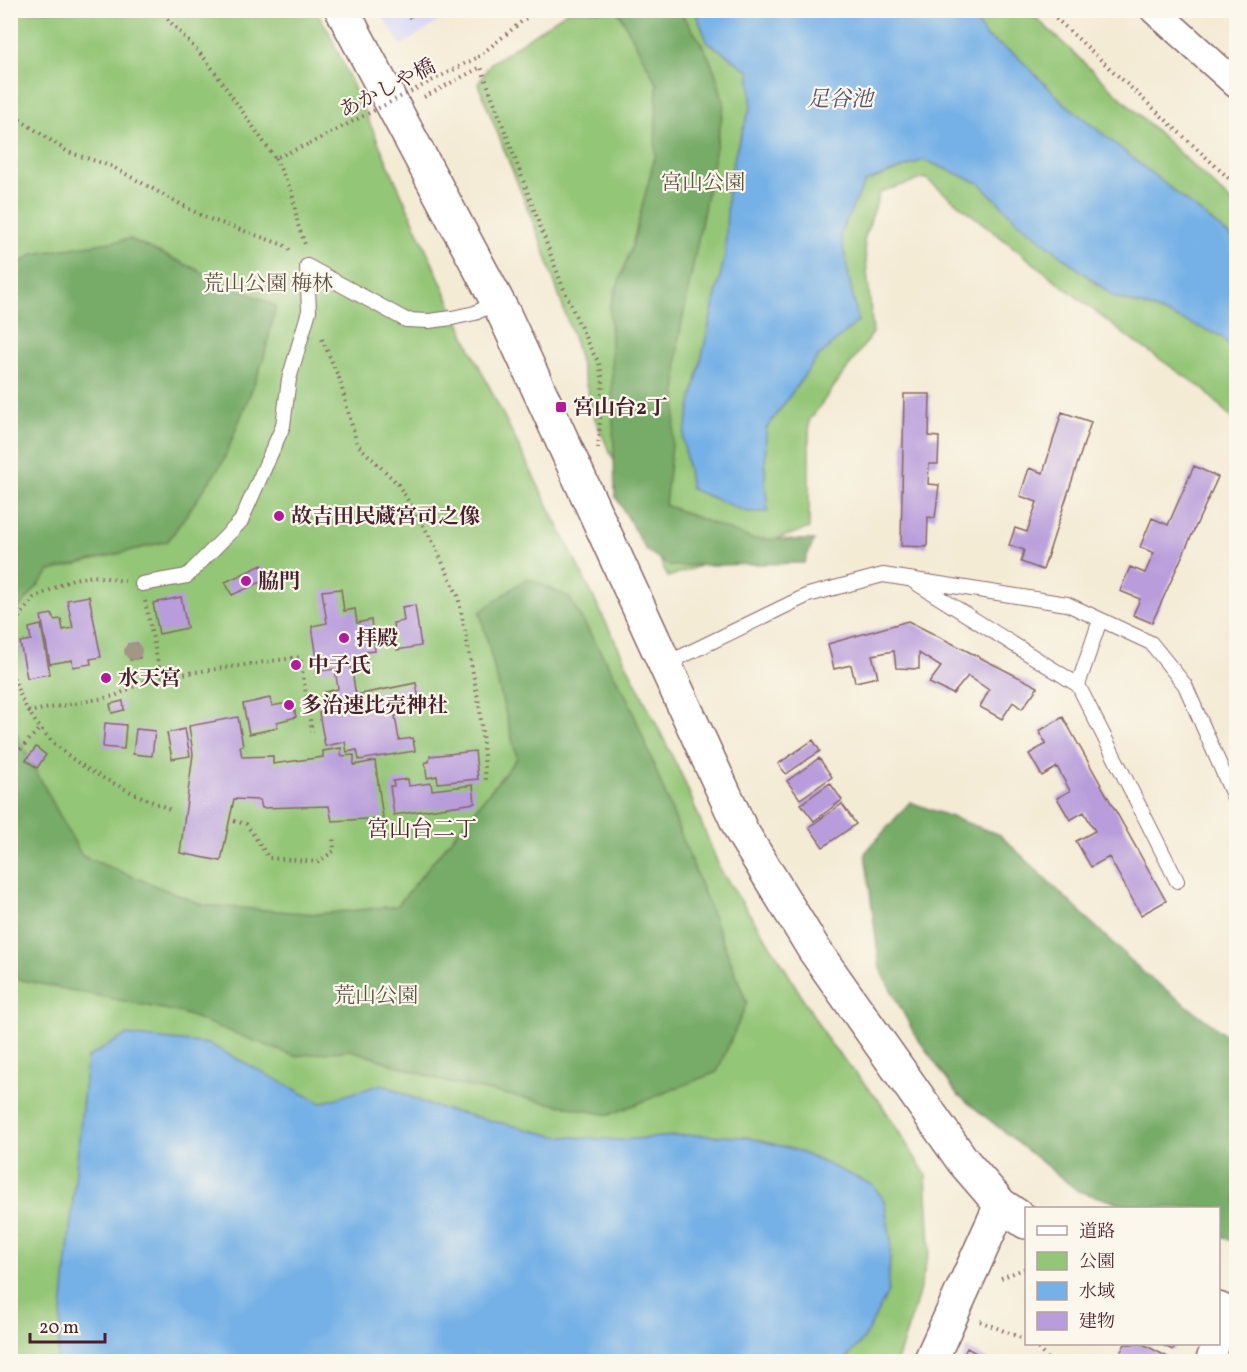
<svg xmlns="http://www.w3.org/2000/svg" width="1247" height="1372" font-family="Vollkorn,'Noto Serif JP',serif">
  <rect width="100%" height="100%" fill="#fbf7ec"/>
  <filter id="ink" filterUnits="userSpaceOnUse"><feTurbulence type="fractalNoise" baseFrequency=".0167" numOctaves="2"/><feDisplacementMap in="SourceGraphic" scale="12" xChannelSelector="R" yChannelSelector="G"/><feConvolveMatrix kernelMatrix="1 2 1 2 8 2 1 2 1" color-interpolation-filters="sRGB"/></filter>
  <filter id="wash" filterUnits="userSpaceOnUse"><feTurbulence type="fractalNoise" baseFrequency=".008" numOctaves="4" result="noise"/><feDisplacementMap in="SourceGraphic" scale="24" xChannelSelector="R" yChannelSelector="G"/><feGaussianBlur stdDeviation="1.35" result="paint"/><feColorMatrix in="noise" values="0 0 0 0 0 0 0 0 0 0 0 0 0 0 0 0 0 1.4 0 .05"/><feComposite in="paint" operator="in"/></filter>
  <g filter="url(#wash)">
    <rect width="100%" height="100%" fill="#f4ebd5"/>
    <!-- built -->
    <path fill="#d7d7f8" d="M378 11H455L402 45Z"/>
    <!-- green -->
    <path fill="#94c677" stroke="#6f7251" stroke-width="1.5" d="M10 11H316L328 30 475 358 683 778 721 871 780 960 829 1042 880 1102 926 1175 930 1248 916 1304 897 1361H11Z
      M568 11H1029L1236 206V422L1203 389 1125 335 925 178 880 192 864 240 873 333 809 421V528L668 577 596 422 575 343 541 242 478 84 490 64Z"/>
    <!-- forest -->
    <path fill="#77ab68" stroke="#60654a" stroke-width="1.5" d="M618 11H679C704 44 716 65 724 106L678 343 676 411 665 505 752 539 814 540 804 563 670 566 646 550 615 495 610 306 632 246 655 156 657 84Z
      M130 239 276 306 263 361 223 462 168 541 50 571 11 618V270L33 254Z
      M527 578 569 597 628 699 747 1003 717 1072 609 1115 449 1083 351 1050 294 1056 182 1013 11 978 10 717 20 742 82 856 203 905 316 914 397 906 517 758 480 612Z
      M910 802 1000 835 1144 973 1236 1043V1243L1219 1235 1218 1208H1135L1078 1191 957 1094 914 1033 880 969 865 853Z"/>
    <!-- water -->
    <path fill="#75b0e6" stroke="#606888" stroke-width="1.5" d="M695 11H971L985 36 1016 55 1063 102 1236 241V354L1221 336 1157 310 1114 297 1017 221 979 183 924 160 865 182 840 233 858 321 817 358 766 429 765 481 768 512H747L691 489 683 439 725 255 728 187 736 150 751 106 750 72 707 41Z
      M126 1035 209 1044 321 1103 382 1084 431 1106 555 1136 620 1140 690 1135 746 1137 796 1150 873 1185 884 1200 891 1240 888 1292 863 1340 844 1361H57L87 1058Z"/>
    <g id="blocks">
      <!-- building -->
      <path fill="#b89cdb" d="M405 10H422L409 18Z
        M904 394H930L929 436 939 437 938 464H929L928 484 939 485 935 518 928 517 927 547 901 546Z
        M1062 412 1091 422 1043 570 1021 562 1024 550 1009 545 1015 528 1027 532 1037 502 1020 496 1029 468 1043 473Z
        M1194 466 1218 477 1152 623 1133 615 1140 599 1120 591 1130 567 1145 573 1154 553 1140 547 1152 518 1168 525Z
        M262 565 268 579 232 595 225 582Z
        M341 589 344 611 355 609 357 623 371 620 375 651 365 652 367 665 351 666 356 695 416 683 421 710 395 716 399 740 413 738 415 751 359 760 357 750 347 752 345 742 325 746 319 713 323 712 321 700 327 699 325 692 338 689 335 669 319 671 312 626 327 623 322 591Z
        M89 596 101 657 90 659 91 664 73 667 72 660 50 664 41 616 52 614 54 620 61 619 63 630 73 628 67 600Z
        M181 597 187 628 159 634 153 603Z
        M415 605 421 646 397 650 393 623 404 621 402 607Z
        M908 621 1038 687 1022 709 1013 702 1002 719 980 707 989 690 968 676 953 694 929 683 941 667 919 653V669L896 668 894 651 872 655 878 677 855 682 851 665 834 669 828 644Z
        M41 625 50 674 27 678 20 642 31 640 29 628Z
        M137 643 140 658 130 660 128 644Z
        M270 698 272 706 293 702 296 717 277 722 278 728 249 734 243 704Z
        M123 701 124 710 112 713 110 704Z
        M238 717 243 746H240L242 757 273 756V764L323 757V751L341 748V756L354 755V765L375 761 383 818 332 821 329 806 262 808 260 800 234 799 221 861 180 853 193 754 189 726Z
        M1063 717 1166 901 1141 915 1109 857 1091 867 1076 841 1095 831 1084 812 1070 820 1057 798 1070 791 1057 767 1042 776 1029 754 1046 744 1039 731Z
        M105 723 126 725 124 749 103 747Z
        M136 729 155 731 152 756 133 754Z
        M185 729 190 756 172 759 167 733Z
        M813 740 820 751 786 774 778 764Z
        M36 747 46 755 37 768 26 760Z
        M475 751 478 779 438 783 437 776 427 778 425 762H429L430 756Z
        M819 758 832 777 800 799 787 781Z
        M408 779 409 786 431 783 432 790 473 785 475 803 394 815 390 786H394L393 781Z
        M830 783 842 800 814 821 801 804Z
        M842 804 856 824 823 847 809 827Z
        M1125 1344H1143L1177 1362H1132L1119 1355Z
        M1160 1344H1177L1173 1350Z
        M967 1348 992 1362H960Z"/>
    </g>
  </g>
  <g filter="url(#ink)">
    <use href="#blocks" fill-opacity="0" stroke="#866666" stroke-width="1.5"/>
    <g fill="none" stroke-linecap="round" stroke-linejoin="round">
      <defs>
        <path id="service" d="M307 266 406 320 429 321 452 318 475 313 497 302
          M913 581 1078 685 1177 881
          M142 584 187 576 241 521 283 426 289 379 309 311 307 266
          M666 664 808 595 883 575 1067 604 1151 643 1185 685 1236 802
          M1078 685 1100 620"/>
        <path id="minor" d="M1154 10 1236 84
          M1218 1338 1229 1313
          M1209 1362 1216 1344"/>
        <path id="tertiary" d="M342 10 504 314 742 832 815 951 963 1161 1001 1205 1026 1222
          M1218 1309 1236 1317
          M930 1362 1001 1205"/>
      </defs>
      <!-- service casing -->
      <use href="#service" stroke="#866666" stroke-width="16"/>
      <!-- minor casing -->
      <use href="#minor" stroke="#866666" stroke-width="30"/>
      <!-- tertiary casing -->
      <use href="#tertiary" stroke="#866666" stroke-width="36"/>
      <!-- path -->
      <path stroke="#866666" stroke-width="4" stroke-dasharray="1.5 4.5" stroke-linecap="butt" d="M159 10 207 61 275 158 309 144
        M1047 10 1236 185
        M478 57 536 10
        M424 97 481 67 562 285 589 346 599 363 603 381 598 448
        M10 113 68 152 111 166 204 217 284 245 293 253
        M275 158 292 192 298 225 306 247
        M322 339 339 378 357 444 398 484 433 542 458 596 480 709 486 781
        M145 601 161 677
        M10 640 19 617 34 598 73 579 93 576 125 581
        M10 666C33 753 98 777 173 811
        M28 712 115 696 143 682 161 677 300 657 312 732
        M10 753H17L39 729
        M234 821 246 824 269 858 318 862 334 851 333 835
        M1001 1278 1026 1268
        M980 1321 1026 1340
        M1034 1344 1050 1362"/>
      <!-- service -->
      <use href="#service" stroke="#fff" stroke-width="14"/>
      <!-- minor -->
      <use href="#minor" stroke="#fff" stroke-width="27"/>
      <!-- tertiary -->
      <use href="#tertiary" stroke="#fff" stroke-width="33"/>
      <!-- path-bridge -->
      <path stroke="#866666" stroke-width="4" stroke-dasharray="1.5 4.5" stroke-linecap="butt" d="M309 144 478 57"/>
    </g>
    <!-- trees -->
    <circle fill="#a39684" cx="133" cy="651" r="9"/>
  </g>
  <!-- markers -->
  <g fill="#b5179e" stroke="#fbf7ec" stroke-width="2">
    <rect x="555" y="401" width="12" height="12" rx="3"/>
    <circle cx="279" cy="516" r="6"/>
    <circle cx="246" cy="581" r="6"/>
    <circle cx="344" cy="638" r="6"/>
    <circle cx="296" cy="665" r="6"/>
    <circle cx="106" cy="678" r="6"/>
    <circle cx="289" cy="705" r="6"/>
  </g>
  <g text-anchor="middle" stroke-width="4.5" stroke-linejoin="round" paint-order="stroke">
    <!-- street labels -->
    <g font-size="21" fill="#4a1f2b" stroke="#fbf7ec">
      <text transform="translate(387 88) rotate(-27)" y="7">あかしや橋</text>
    </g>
    <!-- park labels -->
    <g font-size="21" fill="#605142" stroke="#fbf7ec">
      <text x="703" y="189">宮山公園</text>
      <text x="268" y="290">荒山公園 梅林</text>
      <text x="376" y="1002">荒山公園</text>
    </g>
    <!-- poi labels -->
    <g font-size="21" font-weight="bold" fill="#4a1f2b" stroke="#fbf7ec" text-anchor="start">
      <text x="573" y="414">宮山台2丁</text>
      <text x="291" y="523">故吉田民蔵宮司之像</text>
      <text x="258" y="588">脇門</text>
      <text x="356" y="645">拝殿</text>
      <text x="308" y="672">中子氏</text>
      <text x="118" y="685">水天宮</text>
      <text x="301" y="712">多治速比売神社</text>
    </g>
    <!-- water labels -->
    <g font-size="22" font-style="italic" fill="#59526c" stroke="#fbf7ec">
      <text x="840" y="106">足谷池</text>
    </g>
    <!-- neighbourhood labels -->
    <g font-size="22" fill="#4a1f2b" stroke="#fbf7ec">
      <text x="422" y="836">宮山台二丁</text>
    </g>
  </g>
  <!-- margin -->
  <rect width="1247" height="1372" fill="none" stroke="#fbf7ec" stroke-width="36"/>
  <!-- legend -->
  <rect x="1025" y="1207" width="195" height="138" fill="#fbf7ec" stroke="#b4a19f" stroke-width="1.5"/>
  <rect x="1037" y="1226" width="30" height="9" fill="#ffffff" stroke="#b4a19f" stroke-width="1.5"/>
  <text x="1079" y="1237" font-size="18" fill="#4a1f2b">道路</text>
  <rect x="1037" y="1252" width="30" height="18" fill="#94c677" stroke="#b4a19f" stroke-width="1.5"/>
  <text x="1079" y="1267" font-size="18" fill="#4a1f2b">公園</text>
  <rect x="1037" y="1282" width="30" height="18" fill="#75b0e6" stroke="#b4a19f" stroke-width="1.5"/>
  <text x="1079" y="1297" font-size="18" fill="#4a1f2b">水域</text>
  <rect x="1037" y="1312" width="30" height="18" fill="#b89cdb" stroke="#b4a19f" stroke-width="1.5"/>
  <text x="1079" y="1327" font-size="18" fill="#4a1f2b">建物</text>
  <!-- scale -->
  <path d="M30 1333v9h75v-9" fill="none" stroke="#4a1f2b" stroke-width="3"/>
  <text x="39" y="1333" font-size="18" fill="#4a1f2b" stroke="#fbf7ec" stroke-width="4.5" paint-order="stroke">20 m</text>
</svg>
